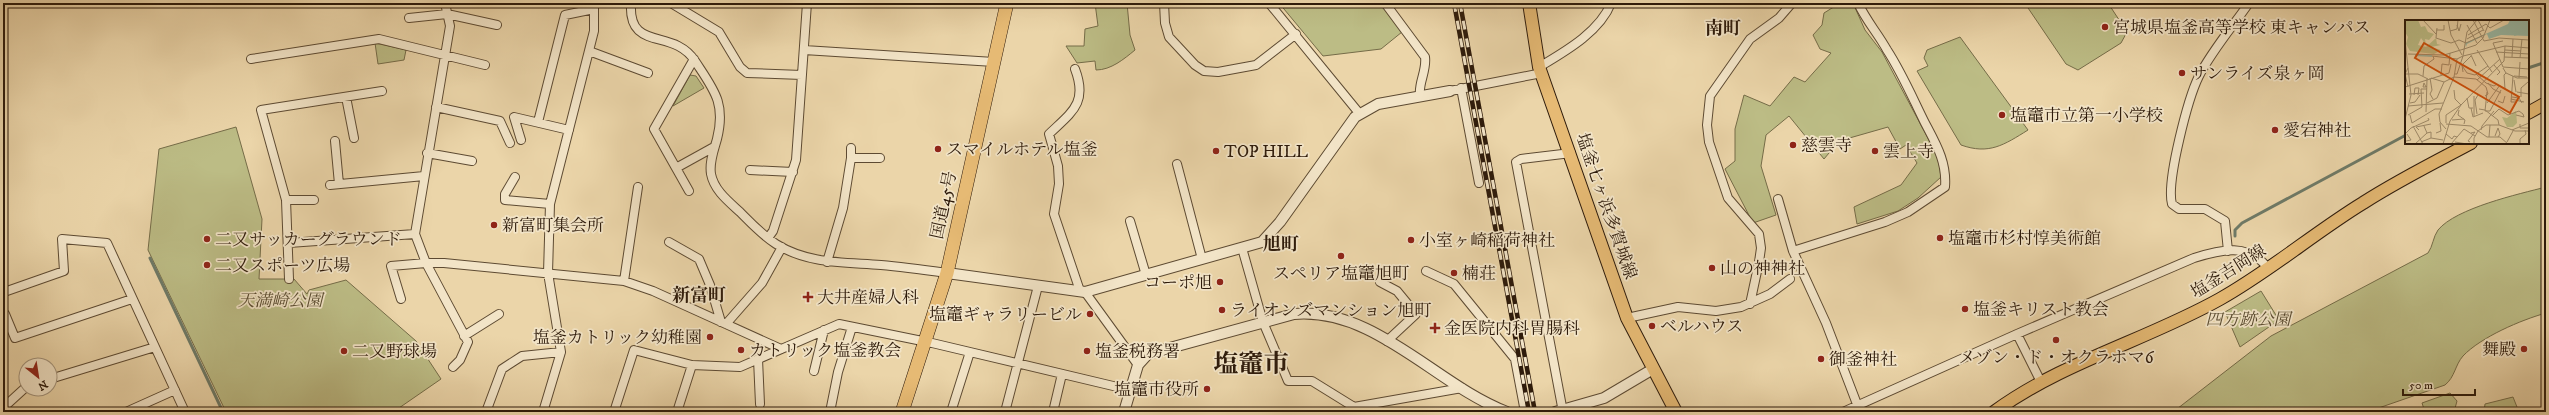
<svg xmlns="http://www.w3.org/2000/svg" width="2549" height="415" font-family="'IM FELL DW Pica','Noto Serif JP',serif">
  <rect width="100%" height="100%" fill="#ebd5a9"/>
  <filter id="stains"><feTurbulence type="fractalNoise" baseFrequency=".005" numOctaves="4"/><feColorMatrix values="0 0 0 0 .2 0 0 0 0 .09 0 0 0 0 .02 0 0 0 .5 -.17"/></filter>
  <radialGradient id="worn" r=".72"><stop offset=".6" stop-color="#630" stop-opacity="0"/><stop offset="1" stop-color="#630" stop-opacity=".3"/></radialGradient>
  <!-- green -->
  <path fill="#bcbc85" stroke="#756c48" d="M1095 3H1127L1130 35 1135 50C1124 59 1111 70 1096 70L1095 61 1077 63 1066 46H1084L1085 29 1098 26Z
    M1279 3H1382L1402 32 1381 49 1323 56Z
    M1840 3H1853L1865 30 1882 52 1938 157 1941 177 1918 198 1898 211 1857 224 1854 207 1901 185 1917 163 1906 145 1900 149 1888 127 1839 141 1824 159 1789 116 1766 135 1761 166 1776 215 1753 223 1725 169 1735 161V129L1744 95 1770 106 1794 77 1805 82 1831 53 1820 49 1813 35 1822 25 1824 13Z
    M2029 3H2108L2127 32 2121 43 2078 70 2066 64 2026 5Z
    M1960 37 2028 130C2004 145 1989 155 1961 145L1917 71 1928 66 1924 58 1927 50Z
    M375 43 406 50 404 60 378 64Z
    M690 75 696 76 704 88 673 106Z
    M236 127 262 219 259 279H294L307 294 309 290 346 280 416 341 441 379 399 408 397 412H278L275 408 268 412H226L148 250 159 149Z
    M2546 187V313C2521 320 2481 337 2463 356 2455 365 2455 377 2445 385L2367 412H2173L2271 336 2428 253C2433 246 2433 237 2438 230 2456 208 2519 194 2546 187Z
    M2261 291 2279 320 2240 347 2225 312Z
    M2450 393 2457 401 2454 412H2425L2422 403Z
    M2513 397 2519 412H2484L2485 404Z"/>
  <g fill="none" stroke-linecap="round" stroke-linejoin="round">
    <!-- stream -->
    <path stroke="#6e7a67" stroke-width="3" d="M2528 68 2546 62
      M2235 236V230L2242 223 2406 135
      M150 258 223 412
      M272 412 273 411"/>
    <defs>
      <path id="minor" d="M445 3 450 26 415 234 426 263 468 342 460 360 453 367
        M631 3C628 53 673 27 695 61 714 90 726 103 717 139 714 150 709 162 711 174 714 190 728 201 740 212 751 223 762 235 776 244 808 264 844 262 881 265 903 267 925 270 947 273
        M671 3 719 32 740 67 747 73 802 75
        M1164 3 1165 23 1169 37 1195 65 1204 71 1218 72 1256 65 1296 34
        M1269 3 1359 113
        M1385 3 1425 57C1427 71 1418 83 1420 96
        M1858 3C1867 22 1877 32 1887 50 1902 73 1913 99 1925 123 1936 144 1947 162 1945 187L1908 212 1885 222 1793 251 1826 323 1860 412
        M409 18 447 14 497 25
        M804 50 994 62
        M589 51 648 73
        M251 59 379 39 485 65
        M694 59 654 129 676 168 714 147
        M1539 67C1564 52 1600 32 1611 3
        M1075 69C1088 103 1072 112 1049 134L1058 166 1059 184 1054 214 1080 291
        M1461 88 1479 183
        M1450 91 1542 73
        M346 97 354 138
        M436 107 500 121 510 143
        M538 122 565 15 594 9
        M521 140 514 117 569 130
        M335 141 339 184
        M851 148V158
        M427 153 472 161
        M1177 164 1202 259
        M676 168 689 191
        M750 170 793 172
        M515 177 505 194V200L550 204
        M330 185 424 176
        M1778 199 1793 251
        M286 200H314
        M1130 221 1146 275
        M768 238 773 231 796 160 807 3
        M669 242 699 259 710 285 721 322
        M289 243 415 234
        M1242 248 1263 322 1288 381H1312L1354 407 1462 388
        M2228 251 2225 221 2205 209H2179L2172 204C2166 182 2188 98 2199 76 2211 52 2233 26 2249 3
        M827 262 843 208 851 158H880
        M1426 271 1454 284 1515 359 1525 412
        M289 279 286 200 261 110 382 91
        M624 281 638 187
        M1380 282 1397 291 1416 314 1387 341
        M7 291 64 271 62 239 107 243 185 412
        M1085 292 1138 365
        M401 299 391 266 426 263H444L624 281 653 291 781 349
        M1750 304 1759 262 1761 248 1759 234 1728 198 1709 142 1707 125 1710 96 1750 39 1779 18 1792 3
        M3 314H5L15 338 132 299
        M1627 318 1678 307 1716 311 1741 307 1770 294 1790 279
        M726 324 762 283 782 247
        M2017 334 2041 382
        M464 336 499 314
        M758 359 760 404
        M814 371 824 330
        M50 379 155 347
        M3 408 26 387
        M126 412 175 390
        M486 412 502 369 522 356 561 352
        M543 412 561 352 548 273 550 204 594 31V3
        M614 412 634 350 692 365 740 367 839 324 932 343 1130 390
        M677 412 692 365
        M830 412 838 372 852 327
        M951 412 970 352
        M1005 412 1038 286
        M1053 412 1062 374
        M1563 412 1516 162 1521 159 1571 153
        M1843 412 2017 334 2194 258C2222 249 2248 243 2268 268"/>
      <path id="tertiary" d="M947 273 1085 292 1262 242 1280 222 1355 117 1378 104 1450 91
        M1124 412 1138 365 1148 354 1294 314C1375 307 1436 385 1507 412
        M1555 412 1604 398 1653 369"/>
      <path id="primary" d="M1529 3 1539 67 1627 318 1676 412
        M2528 113 2546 103
        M1994 412C2062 362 2147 340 2220 299 2270 271 2314 233 2363 203 2397 181 2435 162 2471 143"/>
      <path id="trunk" d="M902 412 947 273 1007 3"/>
    </defs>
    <!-- minor casing -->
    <use href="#minor" stroke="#5d4a32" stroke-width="10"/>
    <!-- tertiary casing -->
    <use href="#tertiary" stroke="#5d4a32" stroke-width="12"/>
    <!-- primary casing -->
    <use href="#primary" stroke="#2e1b0b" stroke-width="14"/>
    <!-- trunk casing -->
    <use href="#trunk" stroke="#2e1b0b" stroke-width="14"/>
    <!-- minor -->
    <use href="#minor" stroke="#f2e4c7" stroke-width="8"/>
    <!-- tertiary -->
    <use href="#tertiary" stroke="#f2e4c7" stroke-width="10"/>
    <!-- primary -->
    <use href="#primary" stroke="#e6ba74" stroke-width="12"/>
    <!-- trunk -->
    <use href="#trunk" stroke="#e6ba74" stroke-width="13"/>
    <defs>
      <path id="rail" d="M1454 3 1529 412
        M1460 3 1535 412"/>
    </defs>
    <!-- rail casing -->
    <use href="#rail" stroke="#2e1b0b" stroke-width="4.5"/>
    <!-- rail -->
    <use href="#rail" stroke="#f2e4c7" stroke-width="3" stroke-dasharray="9" stroke-linecap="butt"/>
  </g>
  <!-- markers -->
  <g fill="#8f2418" stroke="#f2e4c7" stroke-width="1.5">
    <circle cx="2105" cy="27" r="4"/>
    <circle cx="2182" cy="73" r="4"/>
    <circle cx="2002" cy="115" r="4"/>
    <circle cx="2275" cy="130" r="4"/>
    <circle cx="1793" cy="145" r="4"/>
    <circle cx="938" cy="149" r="4"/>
    <circle cx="1216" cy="151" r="4"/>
    <circle cx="1875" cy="151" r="4"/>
    <circle cx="494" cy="225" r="4"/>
    <circle cx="1940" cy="238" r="4"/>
    <circle cx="207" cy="239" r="4"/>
    <circle cx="1411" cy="240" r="4"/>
    <circle cx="1341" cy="256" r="4"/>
    <circle cx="207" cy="265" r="4"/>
    <circle cx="1712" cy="268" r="4"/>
    <circle cx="1454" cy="273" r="4"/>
    <circle cx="1220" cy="282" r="4"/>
    <path d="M806 291h4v4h4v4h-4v4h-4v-4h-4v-4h4z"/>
    <circle cx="1965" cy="309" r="4"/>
    <circle cx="1222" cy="310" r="4"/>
    <circle cx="1090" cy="314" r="4"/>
    <circle cx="1652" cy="326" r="4"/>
    <path d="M1433 322h4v4h4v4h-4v4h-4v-4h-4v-4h4z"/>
    <circle cx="710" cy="337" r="4"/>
    <circle cx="2056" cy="340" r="4"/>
    <circle cx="2524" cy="349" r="4"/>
    <circle cx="741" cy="350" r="4"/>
    <circle cx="344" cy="351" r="4"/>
    <circle cx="1087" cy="351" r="4"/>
    <circle cx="1821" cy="359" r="4"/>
    <circle cx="1207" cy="389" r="4"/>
  </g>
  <g text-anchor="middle" stroke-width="3.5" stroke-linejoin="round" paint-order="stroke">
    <!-- poi labels -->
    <g font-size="17" fill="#2e1b0b" stroke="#f2e4c7" text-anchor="start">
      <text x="2113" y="33">宮城県塩釜高等学校 東キャンパス</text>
      <text x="2190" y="79">サンライズ泉ヶ岡</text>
      <text x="2010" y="121">塩竈市立第一小学校</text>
      <text x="2283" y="136">愛宕神社</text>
      <text x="1801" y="151">慈雲寺</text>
      <text x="946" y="155">スマイルホテル塩釜</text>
      <text x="1224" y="157">TOP HILL</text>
      <text x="1883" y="157">雲上寺</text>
      <text x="502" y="231">新富町集会所</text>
      <text x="1948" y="244">塩竈市杉村惇美術館</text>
      <text x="215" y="245">二又サッカーグラウンド</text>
      <text x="1419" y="246">小室ヶ崎稲荷神社</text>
      <text x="215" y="271">二又スポーツ広場</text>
      <text x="1720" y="274">山の神神社</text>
      <text x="1341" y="279" text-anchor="middle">スペリア塩竈旭町</text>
      <text x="1462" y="279">楠荘</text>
      <text x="1212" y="288" text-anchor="end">コーポ旭</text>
      <text x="817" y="303">大井産婦人科</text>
      <text x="1973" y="315">塩釜キリスト教会</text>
      <text x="1230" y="316">ライオンズマンション旭町</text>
      <text x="1082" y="320" text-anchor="end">塩竈ギャラリービル</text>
      <text x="1660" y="332">ベルハウス</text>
      <text x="1444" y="334">金医院内科胃腸科</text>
      <text x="702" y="343" text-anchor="end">塩釜カトリック幼稚園</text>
      <text x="2516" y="355" text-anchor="end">舞殿</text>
      <text x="749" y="356">カトリック塩釜教会</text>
      <text x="352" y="357">二又野球場</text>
      <text x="1095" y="357">塩釜税務署</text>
      <text x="2056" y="363" text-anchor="middle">メゾン・ド・オクラホマ6</text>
      <text x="1829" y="365">御釜神社</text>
      <text x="1199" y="395" text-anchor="end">塩竈市役所</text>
    </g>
    <!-- street labels -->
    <g font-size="17" fill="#2e1b0b" stroke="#f2e4c7">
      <text transform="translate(943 205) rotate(-78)" y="6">国道45号</text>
      <text transform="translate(1607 206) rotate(71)" y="6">塩釜七ヶ浜多賀城線</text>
      <text transform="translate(2228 271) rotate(-32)" y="6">塩釜吉岡線</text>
    </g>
    <!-- park labels -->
    <g font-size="17" font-style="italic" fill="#594b30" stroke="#f2e4c7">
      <text x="280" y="306">天満崎公園</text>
      <text x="2248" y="325">四方跡公園</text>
    </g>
    <!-- neighbourhood labels -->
    <g font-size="18" font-weight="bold" fill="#2e1b0b" stroke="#f2e4c7">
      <text x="1723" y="34">南町</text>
      <text x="1281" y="250">旭町</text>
      <text x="699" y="301">新富町</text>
    </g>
    <!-- town labels -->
    <g font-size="25" font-weight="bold" fill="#2e1b0b" stroke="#f2e4c7">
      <text x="1251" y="372">塩竈市</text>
    </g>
  </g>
  <!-- overview -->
  <g transform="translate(2405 20)">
    <rect width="124" height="124" fill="#ebd5a9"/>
    <path d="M0 0H13L16 7 20 6 23 12 29 14 24 20 20 19 21 25 16 18 13 25 21 27 31 18 32 24 36 25 26 27 36 30 29 34 5 31 1 24 3 17 0 12ZM111 91 112 103 108 107H102L97 97 102 98Z" fill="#bcbc85"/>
    <path d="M105 0H124V16L96 15 84 19 82 14 62 24 61 27 60 23 103 4Z" fill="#99b9a5"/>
    <path fill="none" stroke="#99b9a5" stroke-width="2" d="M109 15 124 10M10 35 27 36"/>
    <path fill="none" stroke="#9f8b6a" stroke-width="1" d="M18 0 31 14M43 0 46 15 57 35M68 0 79 21 94 18 124 20M73 0 79 11M52 5 54 11 56 4M62 5 72 23M32 8 31 18 46 23 54 20 61 23 79 15M31 10H39V5M45 11 52 9 53 0M63 15 81 4 85 8 99 0M62 19 78 10M0 20 6 75 0 99M98 21 88 23 98 47 124 49M100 26 124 28M59 29 71 25 78 18 85 0M124 29V64M72 30 87 52M100 30 116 31M91 32 124 34M3 34 39 35 59 29M66 35 71 46M27 36 52 39M99 37 124 38M107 37 108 19M115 38 117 19M56 44 62 53 70 55 83 46M89 45 95 52 92 55M3 48 0 54 3 67M98 48 101 53 112 58H124M58 52 57 45 66 36M0 54H13L23 59M50 54H52L58 36M71 54 81 63 89 66 92 64M36 55 37 44 44 45 45 33M18 56 19 46 29 39 28 36M108 56 106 82H111M109 56 122 57M49 57 71 59 81 67 83 74 80 76M25 58 27 70 25 74 28 79M26 58 39 62M114 58 115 42M72 60 95 39M109 60 111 72M83 63 88 69 96 73M0 67 44 53 46 44M21 67 19 63 18 67H21L22 66M100 69 99 55 101 53M112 72 124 74M4 74 19 73M9 75 10 68H14L13 75M69 76V96M107 77 114 78 117 83M116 77V68L123 62M62 78 64 88H68M106 79 119 82M93 81 98 83 100 76M5 83 10 82 15 75M22 83 32 78 39 62 49 57M82 83 95 65M3 86 38 83M66 88 68 97 78 93M74 89 80 90 93 100 94 105M54 90 53 95 60 100 59 104M80 91H85L96 70M80 91 82 72M21 92 22 59M72 94 70 80 73 75M3 95 17 87 16 69H22M5 95 7 103 30 89H37M87 96 94 89 103 95 114 91 118 94 119 97 111 95M47 100 59 99M41 103V95L56 85 50 79 49 70M41 104 66 106 82 117H95L103 124M115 104V108H124M8 106 18 124M19 106 22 113 26 112V118M41 109 35 102 34 94 49 57 52 39 58 36M14 110 11 107 26 104M76 110 77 106 89 91M107 110 124 103M73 111 81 105H94L110 111H124M31 113 36 111 35 103M0 114 6 108 24 100 23 98M41 114 47 119 49 116 52 117M90 116 93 108 95 114 93 117M84 117 85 105M1 121 6 120 2 114M16 122 26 118 38 120M50 122 62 124M65 122 63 121 70 112 66 113M102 122 108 111M10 124 22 113M38 124 45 101 56 85 99 41 100 26 58 36 62 12 72 0M46 124 59 109 70 116M69 124V118L73 111M115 124V119L121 114 120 110"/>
    <path fill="#cc500c" fill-opacity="0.15" stroke="#cc500c" stroke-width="2" d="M19 23 114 77 105 93 10 38Z"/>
    <rect width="124" height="124" fill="none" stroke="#2e1b0b" stroke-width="2"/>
  </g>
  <!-- margin -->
  <rect width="2549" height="415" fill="none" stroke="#ebd5a9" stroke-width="16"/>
  <rect x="4" y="4" width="2541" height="407" fill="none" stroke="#2e1b0b" stroke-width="2"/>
  <rect x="8" y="8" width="2533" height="399" fill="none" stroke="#2e1b0b"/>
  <!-- north arrow -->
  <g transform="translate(38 377) rotate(150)"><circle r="19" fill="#f2e4c7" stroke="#a4947c"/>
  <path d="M0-3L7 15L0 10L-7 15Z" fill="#8f2418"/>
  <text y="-6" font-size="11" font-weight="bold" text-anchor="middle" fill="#2e1b0b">N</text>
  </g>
  <!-- scale -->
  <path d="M2403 389v6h72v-6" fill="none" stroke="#2e1b0b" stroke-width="2"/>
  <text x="2409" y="389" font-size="12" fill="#2e1b0b" stroke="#f2e4c7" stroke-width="3" paint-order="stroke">50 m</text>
  <rect width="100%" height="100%" filter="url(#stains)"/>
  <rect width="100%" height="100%" fill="url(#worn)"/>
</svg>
